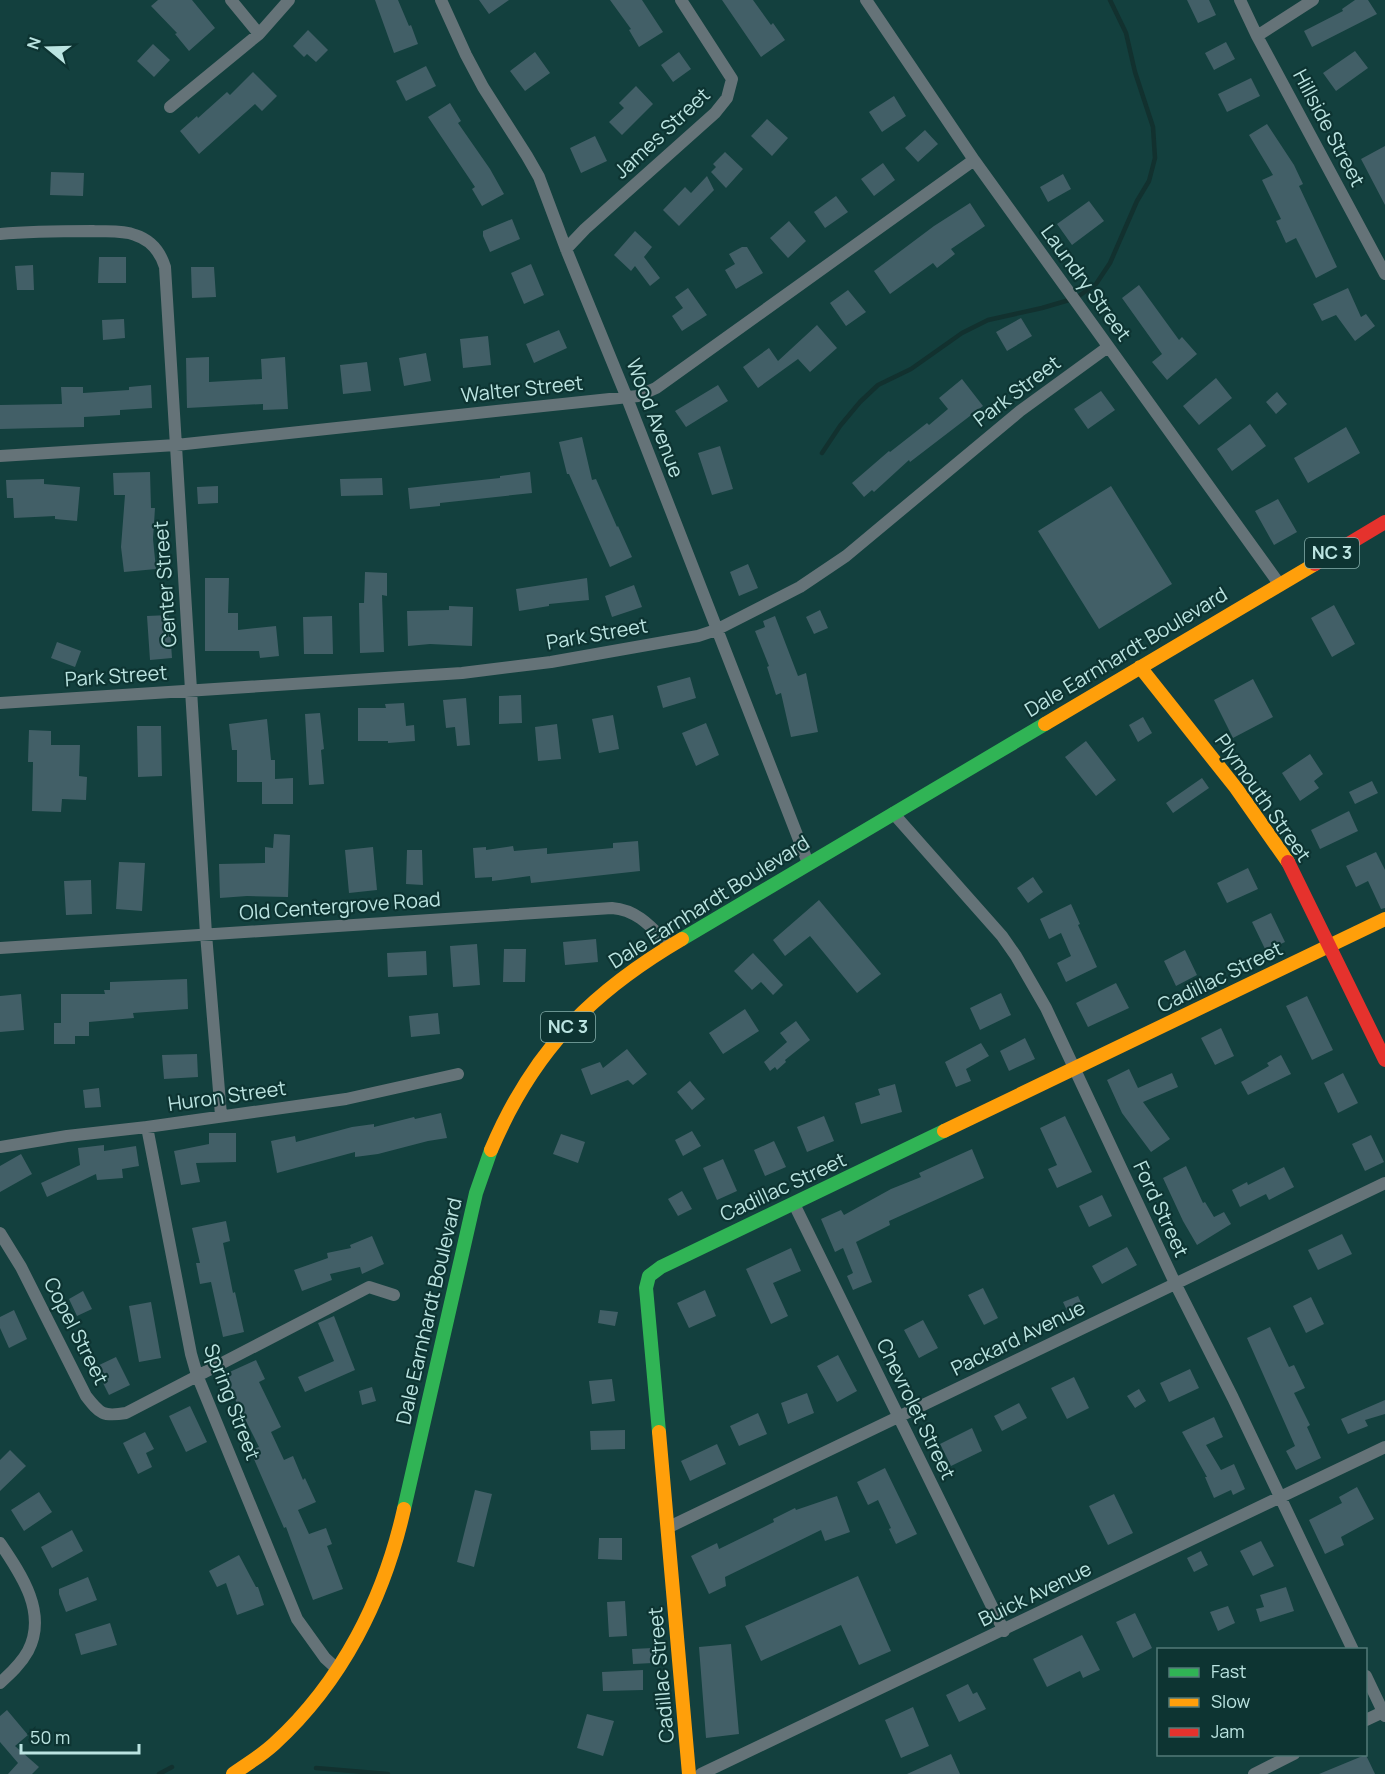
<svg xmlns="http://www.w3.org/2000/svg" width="1385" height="1774" font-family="Manrope,sans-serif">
  <rect width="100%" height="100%" fill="#13403e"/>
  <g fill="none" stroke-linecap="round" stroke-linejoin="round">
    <!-- stream -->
    <path stroke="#12312f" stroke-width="4.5" d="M822 453 840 426 860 402 878 385 911 369 962 333 988 320 1042 308 1076 298 1096 284 1110 263 1137 201 1149 181 1155 158 1153 127 1135 72 1126 33 1110 0
      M316 1768 388 1774
      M159 1774 172 1767"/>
  </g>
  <!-- building -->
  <path fill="#425f67" d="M158 0H192L215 28 189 51 175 34 177 33 151 6Z
    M375 0H398L409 26 411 25 418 44 394 53Z
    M479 0H509L489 14Z
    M610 0H642L663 32 639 47 629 30 631 29Z
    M722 0H753L771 25 773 23 785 40 761 57Z
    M1187 0H1209L1216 15 1198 23Z
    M1355 0H1368L1377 14 1312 47 1304 31 1343 11 1342 9Z
    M308 30 328 50 316 62 307 54 304 57 293 46Z
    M1226 42 1235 59 1214 70 1205 53Z
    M153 44 170 60 154 77 137 61Z
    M1355 51 1368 68 1336 91 1323 73Z
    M535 52 550 73 525 91 510 71Z
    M679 52 691 69 673 82 661 65Z
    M426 66 436 86 406 101 396 81Z
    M253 72 277 96 262 111 255 104 199 154 180 131 197 116 198 118 227 92 230 95Z
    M1251 78 1260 96 1227 112 1218 94Z
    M636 86 653 104 622 135 609 122 624 108 619 103Z
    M894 96 906 116 882 132 869 112Z
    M450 103 461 121 458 123 490 169 504 194 482 206 472 189 475 187 428 117Z
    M767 119 788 138 772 156 751 136Z
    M1267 124 1294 165 1303 184 1299 186 1337 267 1316 278 1296 238 1286 243 1276 221 1281 219 1262 180 1273 175 1249 135Z
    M925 130 938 144 918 162 905 148Z
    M595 136 607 161 581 173 570 148Z
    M1385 146V205L1361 159Z
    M725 152 743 169 726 188 711 172 716 167 713 164Z
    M883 163 895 180 874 196 861 179Z
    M51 172 84 173 83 196 50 195Z
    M1063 174 1071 189 1048 202 1040 187Z
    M707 176 714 190 679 226 663 210 685 187 691 193Z
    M836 196 848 212 825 228 814 212Z
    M1089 201 1104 221 1072 245 1057 224Z
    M970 203 985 226 951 249 955 254 937 268 933 263 890 294 874 271 934 226Z
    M512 219 520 239 490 252 483 236V231Z
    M789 221 806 241 788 258 770 238Z
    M635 231 652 247 644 257 660 278 650 286 635 266 631 271 614 255Z
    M742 247H747L763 273 736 289 725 270 735 264 729 254Z
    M99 257H126V283H98Z
    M531 264 544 295 524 304 511 273Z
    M33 265 34 290H17L15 266Z
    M191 267H214L216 297 192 298Z
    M1139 285 1179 340 1182 337 1197 354 1167 380 1152 362 1162 354 1122 298Z
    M688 288 707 315 682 331 672 316 683 308 675 297Z
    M1348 288 1361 317 1366 314 1375 326 1355 341 1336 315 1322 321 1313 304Z
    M848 290 866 312 846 326 830 303Z
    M1021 318 1032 336 1007 351 996 332Z
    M124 319 125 338 103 340 102 320Z
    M817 325 837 348 810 372 798 359 758 388 743 367 769 348 778 361Z
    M559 330 567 348 534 363 526 344Z
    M488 336 491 365 463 368 460 339Z
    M426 353 431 381 404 386 399 358Z
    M209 357V382L262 379 261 359 285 357 288 409 263 410V404L187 408 186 358Z
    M367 362 371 391 343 394 340 365Z
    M1216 378 1232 398 1199 425 1183 406Z
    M962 379 983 406 910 462 909 460 874 492 872 490 864 497 852 483 889 451 890 452 927 423 929 425 948 409 939 398Z
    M151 385 152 408 120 410V415L84 417V427L0 429V405L62 404 61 387H83V393L129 390V387Z
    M718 385 728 401 686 427 675 411Z
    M1101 391 1115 410 1088 429 1074 409Z
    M1277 392 1287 404 1276 414 1266 402Z
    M1250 424 1266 446 1232 471 1217 449Z
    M1346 427 1360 453 1308 483 1294 458Z
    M582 437 592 480 596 479 617 527 618 526 632 557 610 567 569 474H567L559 442Z
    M720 446 733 489 712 495 698 453Z
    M150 472 151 508H155L153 539 156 569 124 572 121 547 125 495H114L113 473Z
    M530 472 532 493 440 503V506L410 509 408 488 500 478V476Z
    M382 478 383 495 341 496 340 479Z
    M44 479V484L80 487 77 521 55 519V516L14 518 13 498H7L6 480Z
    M218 486V503L198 504 197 487Z
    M1111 486 1172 584 1099 629 1038 531Z
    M1278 499 1297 532 1274 545 1255 511Z
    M748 564 758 588 739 596 730 572Z
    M365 572 387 573V596L382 595 384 652 360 653 359 603H364Z
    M205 578H229L228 613H238V630L276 626 279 656 260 658 259 651H205Z
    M587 578 589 600 549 604V606L519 611 516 589Z
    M634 585 642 607 612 617 605 596Z
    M1334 605 1355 644 1332 657 1311 618Z
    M449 606 473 607 472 646 430 644 408 646 407 611 449 610Z
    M820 610 828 628 814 634 806 617Z
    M169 615 172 658 150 660 147 616Z
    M332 616 333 654H304L303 617Z
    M775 616 798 676 806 673 818 732 791 737 781 693 776 695 767 667 769 666 755 631 765 627 763 621Z
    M57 642 81 651 75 667 51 658Z
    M690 677 696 698 663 708 657 686Z
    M1253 679 1273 717 1233 738 1214 700Z
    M521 695 522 723 499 724V696Z
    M466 698 470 745 457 746 455 727 446 728 443 700Z
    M404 703 406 726 414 725 415 741 388 743V741H358V708H386L385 704Z
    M320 713 324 749 321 750 324 784 309 785 305 714Z
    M613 715 619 749 599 753 592 719Z
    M1143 717 1152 733 1138 742 1129 725Z
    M267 719 271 760H275V779L293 778V804H262V782H237V750H232L229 724Z
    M706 723 719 755 696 766 682 733Z
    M557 724 561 759 538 761 535 727Z
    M137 726H161L162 776 138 777Z
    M29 730 51 731V745H80L79 776 87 777 86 800 62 799 61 812 32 811 33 762H28Z
    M1086 741 1116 780 1096 796 1065 757Z
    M1310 754 1323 774 1314 781 1319 788 1300 801 1282 773Z
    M1202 778 1209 788 1173 813 1166 803Z
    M1372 781 1378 793 1355 804 1349 792Z
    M1349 811 1358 831 1320 849 1311 830Z
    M274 834 290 835 288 897 247 896 220 898 219 864 265 863V847L273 848Z
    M638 841 640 871 531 883 530 876 492 881V877L475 878 473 848 486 847V850L513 846 514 851 547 848V854L613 848V843Z
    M373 847 377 890 349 893 345 850Z
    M407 850H422L423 885 406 884Z
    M1376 852 1385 870V908L1381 909 1368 881 1356 887 1346 866Z
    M119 862 145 863 142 911 116 909Z
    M1248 868 1258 889 1227 903 1217 883Z
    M1033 877 1043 892 1028 903 1017 888Z
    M91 880 92 914 66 915 64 881Z
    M819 900 881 974 857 993 810 936 785 956 773 940Z
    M1071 904 1080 924 1078 925 1097 967 1066 982 1057 963 1071 956 1061 933 1049 939 1040 919Z
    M1271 913 1285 942 1266 951 1252 922Z
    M596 939 598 962 565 965 563 942Z
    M477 944 480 985 453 987 450 946Z
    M504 949H526L525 982H503Z
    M1185 950 1197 975 1176 986 1164 961Z
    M426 951 427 975 388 977 387 953Z
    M753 953 783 985 773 995 761 982 752 990 734 971Z
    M187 979 188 1009 133 1013 134 1018 89 1022V1036H75V1044H54V1023H61V994H105L104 990H110V982Z
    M1116 983 1129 1008 1088 1027 1076 1003Z
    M1001 993 1011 1015 980 1030 970 1008Z
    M21 994 24 1030 0 1032V996Z
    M1307 996 1333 1050 1312 1060 1286 1006Z
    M745 1009 759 1031 723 1054 709 1033Z
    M438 1013 440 1034 411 1037 409 1016Z
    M796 1021 810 1040 785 1060 786 1062 777 1070 775 1067 770 1071 764 1062 787 1042 780 1033Z
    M1221 1028 1234 1056 1215 1065 1201 1038Z
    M1025 1038 1035 1059 1009 1071 1000 1051Z
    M981 1043 989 1056 966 1069 971 1081 956 1087 945 1062Z
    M627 1049 647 1074 633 1085 628 1080 591 1095 581 1069 600 1062 603 1068Z
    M197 1054 198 1077 164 1079 162 1055Z
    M1281 1055 1291 1074 1248 1095 1241 1082 1269 1066 1267 1063Z
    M1129 1069 1138 1088 1172 1073 1178 1087 1143 1102 1170 1139 1151 1152 1122 1113 1107 1080Z
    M1343 1073 1358 1103 1338 1113 1324 1083Z
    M690 1081 705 1099 692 1110 677 1092Z
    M895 1084 902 1112 861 1124 855 1103 880 1095 878 1089Z
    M99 1088 101 1107 85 1108 83 1090Z
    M441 1113 447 1138 428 1141 378 1154 355 1157V1152L277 1173 271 1141 295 1136 296 1142 352 1127 374 1124V1127L414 1117 415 1119Z
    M824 1116 834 1141 807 1152 797 1127Z
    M1065 1116 1092 1172 1057 1188 1048 1169 1057 1165 1040 1128Z
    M692 1131 701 1146 683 1156 675 1140Z
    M209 1133H236V1162L196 1163 200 1182 181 1185 174 1151 209 1144Z
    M561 1134 585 1142 578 1163 553 1154Z
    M1371 1135 1384 1162 1365 1171 1352 1144Z
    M774 1141 786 1167 765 1176 754 1150Z
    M104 1145V1151L136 1146 139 1166 122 1169 123 1178 97 1180 96 1174 47 1197 41 1183 80 1165 78 1148Z
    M972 1149 984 1178 889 1221 890 1225 856 1242 872 1282 853 1290 847 1276 853 1273 843 1248 835 1252 821 1219 841 1210 844 1215 891 1189 921 1177 919 1173Z
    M21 1154 32 1174 0 1192V1166Z
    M723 1159 737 1191 717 1200 703 1168Z
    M1186 1166 1203 1203 1205 1202 1214 1217 1224 1212 1231 1224 1197 1245 1183 1221 1163 1178Z
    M1284 1167 1294 1187 1269 1200 1266 1194 1240 1207 1232 1190 1247 1182 1248 1185Z
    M682 1191 692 1209 678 1216 668 1199Z
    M1102 1195 1112 1216 1089 1227 1079 1206Z
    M226 1221 230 1241 223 1243 233 1293 235 1292 244 1332 223 1337 211 1282 200 1284 196 1263H200L192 1228Z
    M1342 1234 1352 1254 1318 1270 1308 1250Z
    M372 1236 384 1264 362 1274 360 1267 330 1274 332 1280 302 1291 294 1270 328 1258 327 1253 351 1248 350 1245Z
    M1127 1247 1137 1265 1102 1284 1092 1266Z
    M791 1248 801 1271 773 1283 788 1316 771 1324 746 1269Z
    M983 1288 998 1318 984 1325 968 1295Z
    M705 1290 716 1316 689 1328 677 1303Z
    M83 1291 92 1309 77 1316 69 1299Z
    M1078 1296 1085 1311 1070 1317 1063 1302Z
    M1311 1297 1324 1324 1306 1333 1293 1306Z
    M151 1302 161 1358 139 1362 129 1306Z
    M14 1310 27 1339 9 1348 0 1328V1317Z
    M600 1310 618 1312 615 1326 598 1323Z
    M334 1316 355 1370 305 1392 298 1377 334 1361 318 1323Z
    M923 1320 938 1348 919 1358 904 1330Z
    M1270 1327 1289 1367 1294 1365 1305 1388 1294 1393 1310 1425 1307 1427 1321 1458 1296 1470 1286 1451 1295 1446 1247 1338Z
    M838 1355 857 1391 837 1402 817 1366Z
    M116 1357 130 1385 109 1395 95 1367Z
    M256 1360 265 1379 259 1382 281 1427 271 1432 284 1460 293 1456 303 1480 305 1478 316 1502 298 1510 309 1534 326 1528 332 1544 327 1546 343 1589 313 1600 286 1527 284 1528 250 1450 259 1447 223 1375Z
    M1190 1369 1199 1388 1169 1402 1160 1383Z
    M1074 1377 1089 1408 1067 1419 1051 1388Z
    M612 1379 615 1401 592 1404 589 1381Z
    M372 1387 376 1401 362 1405 359 1391Z
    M1139 1389 1146 1401 1135 1408 1127 1396Z
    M807 1393 814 1413 788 1424 781 1403Z
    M1385 1400V1414L1365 1420 1368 1426 1348 1434 1341 1419Z
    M1019 1403 1027 1418 1002 1431 994 1416Z
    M190 1406 207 1442 186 1452 169 1416Z
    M758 1413 767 1434 739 1446 730 1426Z
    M1214 1417 1223 1437 1206 1445 1221 1470 1234 1464 1245 1489 1233 1495 1231 1490 1214 1498 1205 1477H1207L1182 1432Z
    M972 1428 982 1451 951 1466 940 1444Z
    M625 1430V1449L591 1450 590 1431Z
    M145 1432 154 1449 146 1453 152 1467 138 1474 123 1443Z
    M717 1444 726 1464 690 1481 681 1461Z
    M10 1450 26 1466 0 1491V1460Z
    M885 1468 917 1534 896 1544 889 1529 891 1528 878 1500 868 1505 857 1482Z
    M1357 1487 1374 1519 1341 1537 1344 1545 1325 1554 1309 1520 1342 1503 1339 1497Z
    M475 1490 492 1494 474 1567 457 1562Z
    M39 1492 52 1512 24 1531 11 1510Z
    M1114 1494 1133 1533 1108 1545 1089 1506Z
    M837 1496 850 1532 825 1541 821 1530 725 1577 726 1586 709 1594 691 1556 717 1543 719 1549 774 1522 773 1519 795 1508 796 1510Z
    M72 1530 83 1551 52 1568 41 1547Z
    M599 1538H622V1560L598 1559Z
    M1261 1541 1274 1566 1253 1576 1240 1551Z
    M1201 1551 1208 1565 1194 1572 1187 1558Z
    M239 1555 256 1587H258L264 1605 237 1615 226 1583 217 1587 209 1571Z
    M858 1576 891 1651 859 1665 841 1625 761 1661 745 1626Z
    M88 1577 97 1600 66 1612 59 1594V1589Z
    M1286 1587 1294 1611 1260 1622 1256 1609 1264 1607 1260 1595Z
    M625 1601 627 1636 609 1637 607 1602Z
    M1228 1606 1235 1623 1218 1631 1210 1612Z
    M1135 1613 1152 1648 1133 1658 1116 1622Z
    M110 1623 117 1645 81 1655 75 1634Z
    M1082 1635 1100 1670 1083 1678 1080 1671 1047 1687 1033 1659Z
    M731 1644 739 1734 706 1738 699 1647Z
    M653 1648V1663L633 1664 632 1649Z
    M643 1670V1690L603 1691 602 1672Z
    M968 1684 973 1694 977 1692 986 1709 959 1722 946 1695Z
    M913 1707 929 1746 901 1758 885 1720Z
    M7 1710 28 1735 15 1746 39 1767 32 1774H8L18 1763 0 1742V1716Z
    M587 1714 614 1721 603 1756 577 1748Z
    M1365 1753 1375 1774H1319L1365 1755Z
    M951 1754 960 1774H907Z"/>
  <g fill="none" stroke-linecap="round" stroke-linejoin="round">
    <!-- street -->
    <path stroke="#657378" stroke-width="12" d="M231 0 259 34
      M441 0 466 55 483 87 527 156 539 177 566 249 627 398 808 863
      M866 0 974 160 1280 585
      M1240 0 1257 36 1385 274
      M1257 36 1313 0
      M170 107 259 34 289 0
      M0 234C31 231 62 231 93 231 107 232 122 230 135 235 151 240 160 251 165 267L206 934 221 1115
      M566 249 585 229 715 113 727 98 732 79 681 0
      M0 456 176 445 638 396 656 388 974 160
      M0 703 462 673 551 662 698 636 716 630 800 587 846 556 1020 411 1108 347
      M893 813 1002 936 1016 956 1046 1008 1175 1283 1233 1398 1353 1650
      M0 948 612 908C638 910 652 928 670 946
      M147 1127 191 1354 197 1375 297 1619 325 1658 337 1669
      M0 1147 67 1136 147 1127 346 1099 458 1074
      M794 1204 1004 1631
      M0 1233 21 1267 86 1396C100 1414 103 1417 126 1413L369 1287 394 1295
      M667 1528 1385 1183
      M0 1543C21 1574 48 1613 28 1651 21 1664 10 1674 0 1683
      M1366 1676 1385 1716
      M1366 1720 1385 1711
      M701 1774 1385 1447
      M1254 1774 1294 1754"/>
    <!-- fast -->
    <path stroke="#30b455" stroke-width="14" d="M682 939 1045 724
      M659 1432 646 1288 649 1276 661 1267 944 1131
      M404 1509 476 1193 491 1150"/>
    <!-- slow -->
    <path stroke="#ff9f0a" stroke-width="14" d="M1140 667 1236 788 1288 862
      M1045 724 1315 564
      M944 1131 1385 919
      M491 1150C533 1051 590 993 682 939
      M659 1432 689 1774
      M233 1774C247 1764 261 1756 274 1744 342 1682 384 1598 404 1509"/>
    <!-- jam -->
    <path stroke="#e5322d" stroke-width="14" d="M1315 564 1385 522
      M1288 862 1385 1060"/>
  </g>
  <g text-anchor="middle" stroke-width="4.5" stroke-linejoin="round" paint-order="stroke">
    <!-- shield labels -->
    <g fill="#0d3432" stroke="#87afac" stroke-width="1.5">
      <rect x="1305" y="538" width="54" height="30" rx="4.5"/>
      <rect x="541" y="1012" width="54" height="30" rx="4.5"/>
    </g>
    <g font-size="18" font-weight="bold" fill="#bbe4e1">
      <text x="1332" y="559">NC 3</text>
      <text x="568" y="1033">NC 3</text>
    </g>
    <!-- street labels -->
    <g font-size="20" fill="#bbe4e1" stroke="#0d3432">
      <text transform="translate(1329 128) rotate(62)" y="7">Hillside Street</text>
      <text transform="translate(662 133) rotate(-43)" y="7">James Street</text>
      <text transform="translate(1086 283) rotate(54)" y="7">Laundry Street</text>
      <text transform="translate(522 389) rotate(-6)" y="7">Walter Street</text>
      <text transform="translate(1017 391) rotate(-37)" y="7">Park Street</text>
      <text transform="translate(655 418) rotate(69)" y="7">Wood Avenue</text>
      <text transform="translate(165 584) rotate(-94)" y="7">Center Street</text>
      <text transform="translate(597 634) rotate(-10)" y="7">Park Street</text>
      <text transform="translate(1126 652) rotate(-31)" y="7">Dale Earnhardt Boulevard</text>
      <text transform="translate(116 676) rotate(-4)" y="7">Park Street</text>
      <text transform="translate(1263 798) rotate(55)" y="7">Plymouth Street</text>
      <text transform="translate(709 902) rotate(-32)" y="7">Dale Earnhardt Boulevard</text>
      <text transform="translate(340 906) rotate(-4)" y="7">Old Centergrove Road</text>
      <text transform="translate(1220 977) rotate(-26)" y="7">Cadillac Street</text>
      <text transform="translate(227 1096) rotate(-8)" y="7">Huron Street</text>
      <text transform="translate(783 1187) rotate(-25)" y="7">Cadillac Street</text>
      <text transform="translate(1161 1209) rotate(65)" y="7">Ford Street</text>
      <text transform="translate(429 1311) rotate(-77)" y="7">Dale Earnhardt Boulevard</text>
      <text transform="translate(76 1331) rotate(63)" y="7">Copel Street</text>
      <text transform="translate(1018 1338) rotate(-26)" y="7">Packard Avenue</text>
      <text transform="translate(232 1402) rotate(69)" y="7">Spring Street</text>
      <text transform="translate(916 1409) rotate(64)" y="7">Chevrolet Street</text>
      <text transform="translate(1035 1594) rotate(-26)" y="7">Buick Avenue</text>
      <text transform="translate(661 1675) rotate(-95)" y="7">Cadillac Street</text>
    </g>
  </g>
  <!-- legend -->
  <rect x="1157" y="1648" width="210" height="108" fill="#0d3432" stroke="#537a78" stroke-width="1.5"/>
  <rect x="1169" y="1668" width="30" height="9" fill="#30b455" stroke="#537a78" stroke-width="1.5"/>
  <text x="1211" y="1678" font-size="18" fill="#bbe4e1">Fast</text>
  <rect x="1169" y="1698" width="30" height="9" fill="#ff9f0a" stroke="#537a78" stroke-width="1.5"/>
  <text x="1211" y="1708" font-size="18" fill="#bbe4e1">Slow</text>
  <rect x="1169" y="1728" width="30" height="9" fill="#e5322d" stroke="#537a78" stroke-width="1.5"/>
  <text x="1211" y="1738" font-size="18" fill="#bbe4e1">Jam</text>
  <!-- north arrow -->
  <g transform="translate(48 48) rotate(289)" stroke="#0d3432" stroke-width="4.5" paint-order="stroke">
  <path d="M0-4.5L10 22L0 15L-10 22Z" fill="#bbe4e1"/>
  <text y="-9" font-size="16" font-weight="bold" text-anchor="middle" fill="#bbe4e1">N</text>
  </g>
  <!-- scale -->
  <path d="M21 1744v9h118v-9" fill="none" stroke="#bbe4e1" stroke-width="3"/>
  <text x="30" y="1744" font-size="18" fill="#bbe4e1" stroke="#0d3432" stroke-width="4.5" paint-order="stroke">50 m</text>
</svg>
